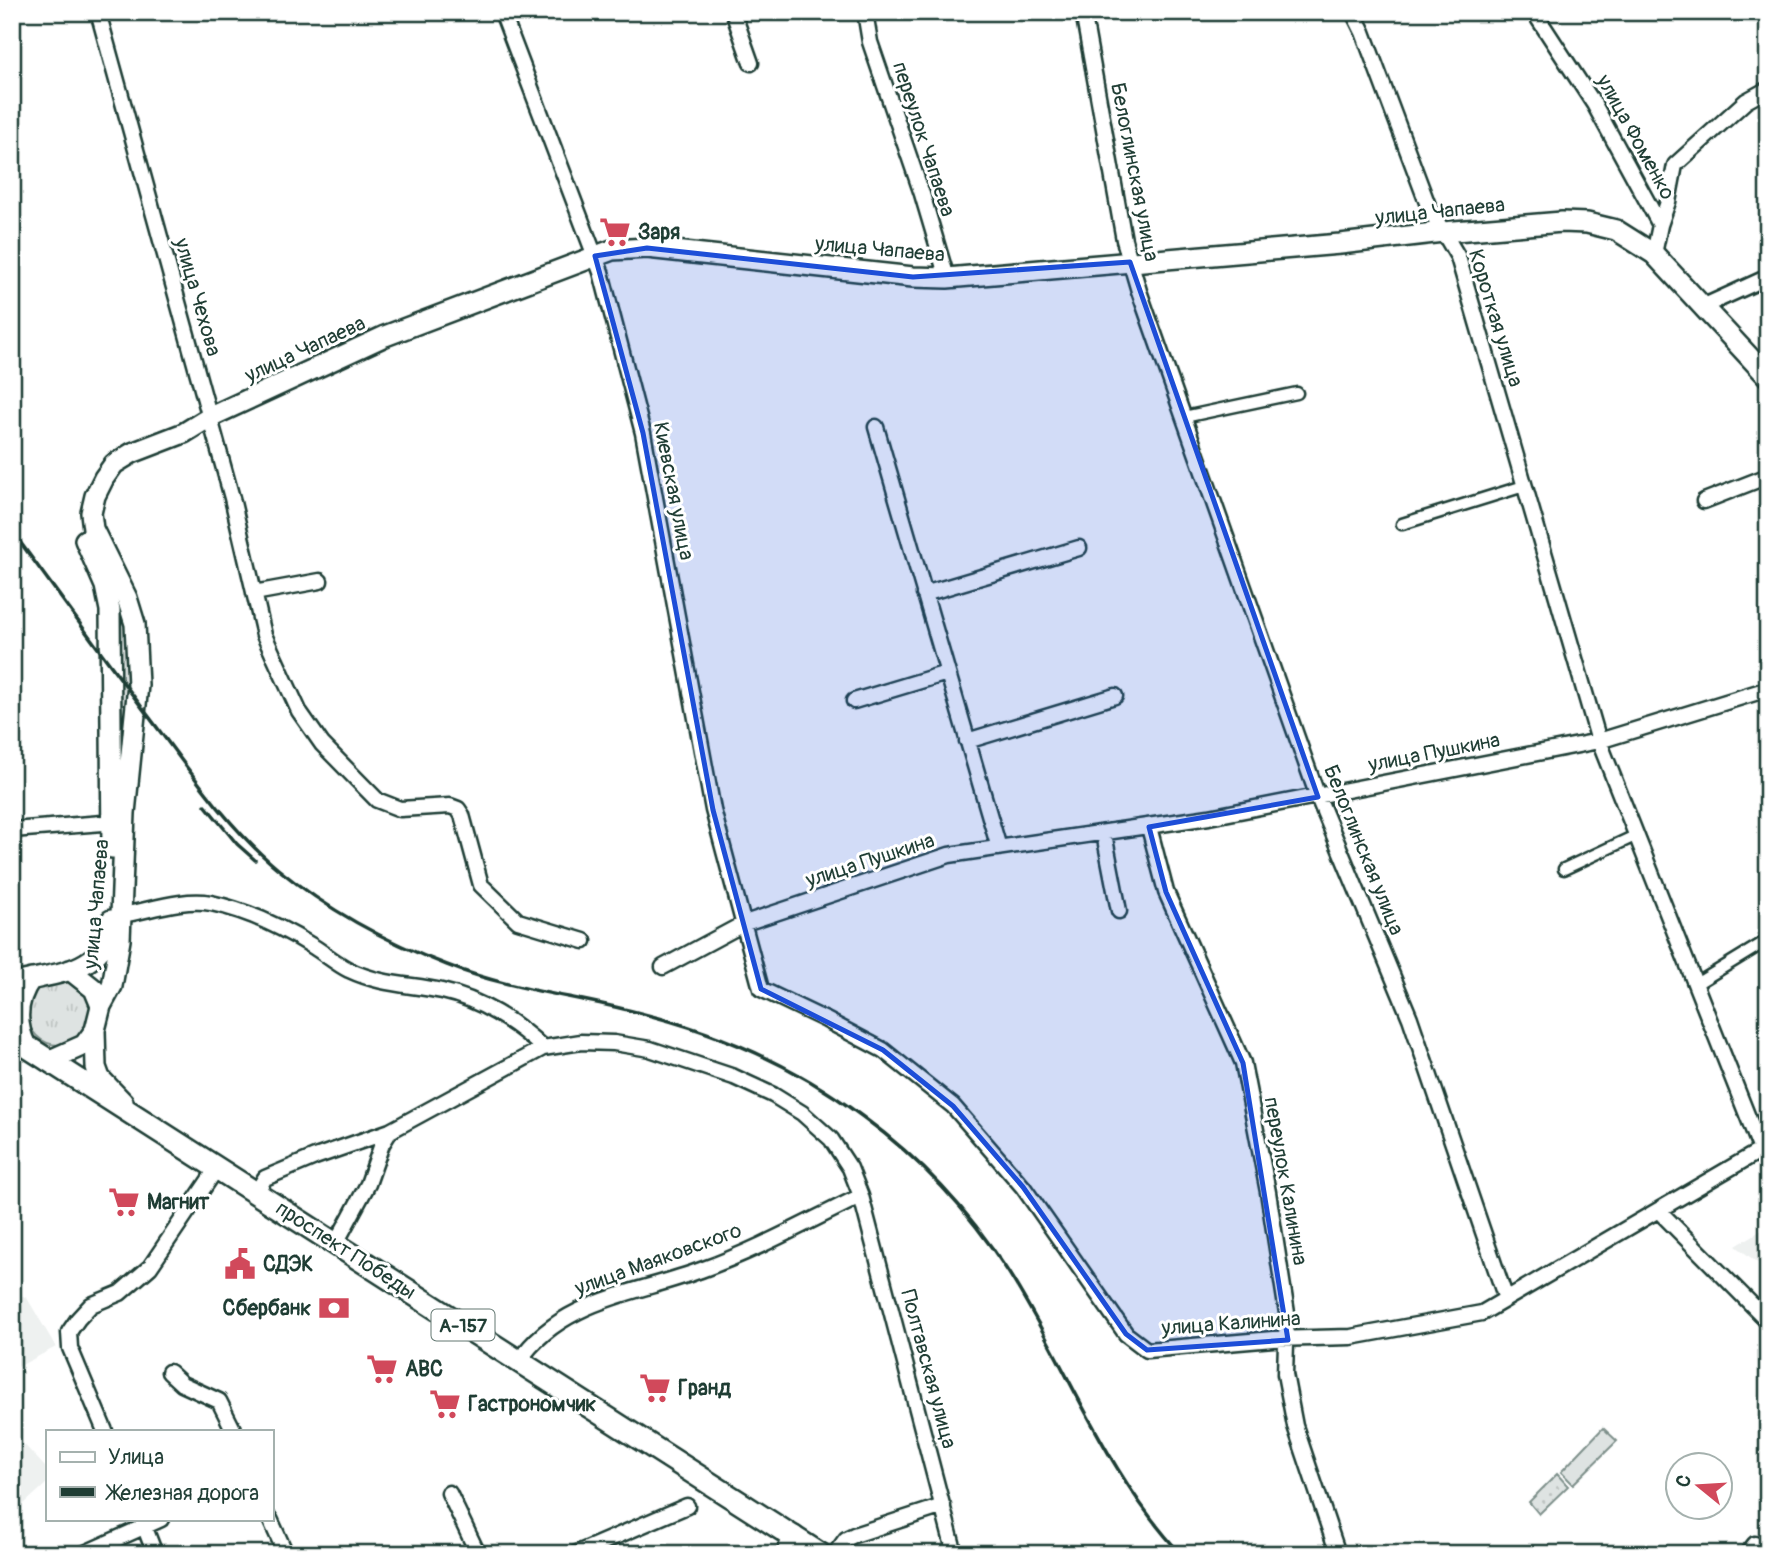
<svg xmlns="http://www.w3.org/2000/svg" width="1780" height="1566" font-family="Pangolin,sans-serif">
  <defs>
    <pattern id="grass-tufts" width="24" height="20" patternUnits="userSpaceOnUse" patternTransform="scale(1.75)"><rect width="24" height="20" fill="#dee3e2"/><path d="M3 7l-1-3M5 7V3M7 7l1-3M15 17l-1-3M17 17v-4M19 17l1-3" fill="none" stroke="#bec4c2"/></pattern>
    <pattern id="park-dots" width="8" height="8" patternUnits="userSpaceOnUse" patternTransform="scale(1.75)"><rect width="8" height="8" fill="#dee3e2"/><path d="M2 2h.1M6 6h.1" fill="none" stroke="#bec4c2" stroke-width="1.8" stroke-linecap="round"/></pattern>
  </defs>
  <rect width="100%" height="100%" fill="#fff"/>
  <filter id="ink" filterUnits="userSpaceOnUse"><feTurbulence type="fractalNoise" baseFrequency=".0143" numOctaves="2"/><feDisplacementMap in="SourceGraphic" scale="14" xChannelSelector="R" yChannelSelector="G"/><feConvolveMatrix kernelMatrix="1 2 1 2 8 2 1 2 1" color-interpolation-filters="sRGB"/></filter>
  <g filter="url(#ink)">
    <!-- built -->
    <path fill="#eef1f0" d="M1651 12H1768V25L1657 16Z
      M1768 1226V1271L1736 1246Z
      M12 1292 27 1298 56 1347 12 1370Z
      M12 1399 18 1438 47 1469V1483L12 1515Z"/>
    <!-- grass -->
    <path fill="url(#grass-tufts)" stroke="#7e908b" stroke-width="2" d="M112 585 127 624 132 684 119 809Z
      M27 1013a32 32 0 1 1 64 0a32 32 0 1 1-64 0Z"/>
    <!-- park -->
    <path fill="url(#park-dots)" stroke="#7e908b" stroke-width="2" d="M1557 1474 1568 1486 1539 1514 1529 1502Z"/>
    <!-- pitch -->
    <path fill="#dee3e2" stroke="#7e908b" stroke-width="2" d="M1603 1428 1617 1441 1573 1484 1561 1472Z"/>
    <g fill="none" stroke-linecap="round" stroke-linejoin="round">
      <defs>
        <path id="pedestrian" d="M1184 417 1297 393
          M1402 524 1524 486
          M1564 869 1637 835
          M1696 984 1768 940"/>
        <path id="minor" d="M98 12 232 498 264 635 299 711 322 744 377 800 400 809 450 806 458 809 462 815 481 885 518 921 584 941
          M502 12 601 272 643 433 713 810 761 989 826 1020 883 1050 953 1106 1023 1187 1126 1334 1147 1350 1273 1339 1351 1337 1482 1313 1768 1146
          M733 12 751 63
          M865 12 870 42 922 194 947 278
          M1083 12 1124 240 1139 291 1318 797 1410 1018 1506 1299
          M1353 12 1363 32 1429 208 1458 257 1599 741 1761 1150
          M1534 12 1594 104 1660 225 1654 254
          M1660 225 1668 202 1675 165 1746 101 1768 89
          M1702 307 1768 277
          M876 427 999 848
          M1704 501 1768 476
          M254 593 320 581
          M924 594 1079 548
          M854 701 947 673
          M967 741 1115 696
          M1149 827 1166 892 1243 1063 1268 1192 1287 1313 1285 1374 1295 1426 1338 1554
          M12 830 103 823
          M1104 834 1119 911
          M122 915C150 910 184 898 211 903 249 911 282 927 314 947 325 954 337 964 349 970 381 985 408 984 442 991 479 999 516 1022 543 1048
          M663 967 745 923 949 855 1209 817 1599 741 1768 689
          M256 1193 265 1178 315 1157 390 1131 543 1048 581 1042 614 1043 650 1049 734 1077 773 1095 802 1113 831 1139 850 1168 861 1196 955 1554
          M1659 1211 1768 1321
          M336 1243 368 1184 382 1144 390 1131
          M519 1361C561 1299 637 1294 701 1270 757 1250 809 1221 861 1196
          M169 1372 182 1384 219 1401 234 1431
          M105 1431 70 1348 69 1332 78 1319 91 1305 120 1293 150 1267 217 1168
          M449 1493 478 1554
          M270 1519 286 1554
          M142 1520 155 1554
          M83 1554 161 1519
          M575 1554 687 1506
          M835 1554 846 1539 854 1535 943 1506
          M1747 1554 1755 1544"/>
        <path id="secondary" d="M85 540 105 586 110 610 112 848
          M70 970 94 989 101 1006
          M12 984C55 972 105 975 111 920
          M26 1046C15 1023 16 1000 31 979
          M48 1061 84 1045 95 1030
          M123 1102 100 1078 96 1067 95 1030 101 1006 112 986 120 940 125 813 138 685 135 624 127 598 93 529 91 513 95 496 104 478 114 464 132 453 184 433 210 417 385 336 612 250 647 248 913 277 947 278 1340 244 1443 232 1562 222 1587 223 1616 230 1654 254 1768 377
          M786 1554 794 1536"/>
        <path id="primary" d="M12 1037 820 1554"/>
      </defs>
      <!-- pedestrian casing -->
      <use href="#pedestrian" stroke="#1f3d34" stroke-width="15"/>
      <!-- minor casing -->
      <use href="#minor" stroke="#1f3d34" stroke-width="19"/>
      <!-- secondary casing -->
      <use href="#secondary" stroke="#1f3d34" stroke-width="24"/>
      <!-- primary casing -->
      <use href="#primary" stroke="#1f3d34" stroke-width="26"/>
      <!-- pedestrian -->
      <use href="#pedestrian" stroke="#fff" stroke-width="10"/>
      <!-- minor -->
      <use href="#minor" stroke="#fff" stroke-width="14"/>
      <!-- secondary -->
      <use href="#secondary" stroke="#fff" stroke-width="19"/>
      <!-- primary -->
      <use href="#primary" stroke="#fff" stroke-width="21"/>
      <!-- rail -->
      <path stroke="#1f3d34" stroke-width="3.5" d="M12 531C62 599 111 667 162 734 196 780 234 833 278 869 328 910 387 942 447 965 508 989 574 996 636 1012 719 1032 795 1065 863 1117 919 1158 969 1211 1007 1270 1066 1362 1105 1473 1181 1554
        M205 805 237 844 255 860"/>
    </g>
  </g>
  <!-- marked area -->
  <path fill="#1d4ed8" fill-opacity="0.2" stroke="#1d4ed8" stroke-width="5" stroke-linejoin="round" d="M647 248 913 277 1130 262 1318 797 1149 827 1166 892 1243 1063 1288 1340 1147 1350 1126 1334 1023 1187 953 1106 883 1050 761 989 713 810 643 433 595 256Z"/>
  <!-- icons -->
  <defs>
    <symbol id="supermarket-bare" viewBox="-9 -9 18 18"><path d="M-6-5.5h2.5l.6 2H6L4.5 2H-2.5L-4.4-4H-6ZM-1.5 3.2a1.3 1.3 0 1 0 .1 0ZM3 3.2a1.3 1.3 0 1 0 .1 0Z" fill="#d1495b" stroke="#fff" stroke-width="2.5" paint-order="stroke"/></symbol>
    <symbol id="civic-bare" viewBox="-9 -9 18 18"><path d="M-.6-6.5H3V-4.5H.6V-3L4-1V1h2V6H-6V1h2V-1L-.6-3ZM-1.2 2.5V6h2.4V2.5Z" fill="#d1495b" stroke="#fff" stroke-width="2.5" paint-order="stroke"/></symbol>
    <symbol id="bank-bare" viewBox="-9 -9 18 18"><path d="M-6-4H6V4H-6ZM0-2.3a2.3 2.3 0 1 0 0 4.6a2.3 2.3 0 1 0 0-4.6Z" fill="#d1495b" stroke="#fff" stroke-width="2.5" paint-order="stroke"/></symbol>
  </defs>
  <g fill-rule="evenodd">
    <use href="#supermarket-bare" x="593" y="210" width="44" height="44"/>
    <use href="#supermarket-bare" x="102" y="1180" width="44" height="44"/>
    <use href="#civic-bare" x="218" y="1242" width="44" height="44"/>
    <use href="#bank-bare" x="312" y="1286" width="44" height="44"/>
    <use href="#supermarket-bare" x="360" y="1347" width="44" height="44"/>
    <use href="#supermarket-bare" x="633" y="1366" width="44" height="44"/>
    <use href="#supermarket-bare" x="423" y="1382" width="44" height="44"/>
  </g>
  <g text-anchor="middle" stroke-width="6" stroke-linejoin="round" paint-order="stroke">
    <!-- shield labels -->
    <rect fill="#fff" stroke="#627771" stroke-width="2" x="431.5" y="1309.5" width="63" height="31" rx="5"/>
    <g font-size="19" font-weight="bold" fill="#1f3d34">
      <text x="463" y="1332">А-157</text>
    </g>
    <!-- street labels -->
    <g font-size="21" fill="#1f3d34" stroke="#fff">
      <text transform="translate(1636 137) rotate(61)" y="7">улица Фоменко</text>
      <text transform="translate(924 139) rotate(72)" y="7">переулок Чапаева</text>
      <text transform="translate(1135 172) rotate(79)" y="7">Белоглинская улица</text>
      <text transform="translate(1440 211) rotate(-6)" y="7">улица Чапаева</text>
      <text transform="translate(880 249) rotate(5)" y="7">улица Чапаева</text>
      <text transform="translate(198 297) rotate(74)" y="7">улица Чехова</text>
      <text transform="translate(1496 318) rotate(73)" y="7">Короткая улица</text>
      <text transform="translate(305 349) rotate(-25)" y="7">улица Чапаева</text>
      <text transform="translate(674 491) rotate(79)" y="7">Киевская улица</text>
      <text transform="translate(1434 752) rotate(-11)" y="7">улица Пушкина</text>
      <text transform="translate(1364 850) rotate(68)" y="7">Белоглинская улица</text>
      <text transform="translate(870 860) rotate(-18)" y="7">улица Пушкина</text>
      <text transform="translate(96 904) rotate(-85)" y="7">улица Чапаева</text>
      <text transform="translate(1286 1181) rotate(80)" y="7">переулок Калинина</text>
      <text transform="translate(346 1250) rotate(33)" y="7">проспект Победы</text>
      <text transform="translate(658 1259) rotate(-20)" y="7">улица Маяковского</text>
      <text transform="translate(1231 1323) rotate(-4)" y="7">улица Калинина</text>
      <text transform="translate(929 1369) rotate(75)" y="7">Полтавская улица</text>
    </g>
    <!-- poi labels -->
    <g font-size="21" font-weight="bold" fill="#1f3d34" stroke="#fff" text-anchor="start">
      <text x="638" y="239">Заря</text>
      <text x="147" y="1209">Магнит</text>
      <text x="263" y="1271">СДЭК</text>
      <text x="311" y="1315" text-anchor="end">Сбербанк</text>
      <text x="405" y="1376">ABC</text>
      <text x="678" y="1395">Гранд</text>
      <text x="468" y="1411">Гастрономчик</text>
    </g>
  </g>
  <!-- margin -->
  <rect width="1780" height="1566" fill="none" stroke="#fff" stroke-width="42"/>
  <rect x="21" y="21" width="1738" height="1524" fill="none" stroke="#1f3d34" stroke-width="2.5" filter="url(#ink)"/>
  <!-- legend -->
  <rect x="46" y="1430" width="228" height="91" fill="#ffffff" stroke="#a5b1ae" stroke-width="2"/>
  <rect x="60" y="1452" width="35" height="10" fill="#ffffff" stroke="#a5b1ae" stroke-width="2"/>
  <text x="108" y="1464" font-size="21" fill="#1f3d34">Улица</text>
  <rect x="60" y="1487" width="35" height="10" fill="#1f3d34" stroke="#a5b1ae" stroke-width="2"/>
  <text x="108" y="1500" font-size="21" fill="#1f3d34">Железная дорога</text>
  <!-- north arrow -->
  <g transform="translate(1699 1486) rotate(288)"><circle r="33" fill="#ffffff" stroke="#a5b1ae" stroke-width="2"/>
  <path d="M0-5L12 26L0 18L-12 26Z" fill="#d1495b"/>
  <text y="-10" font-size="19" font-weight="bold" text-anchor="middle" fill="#1f3d34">С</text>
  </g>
</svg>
